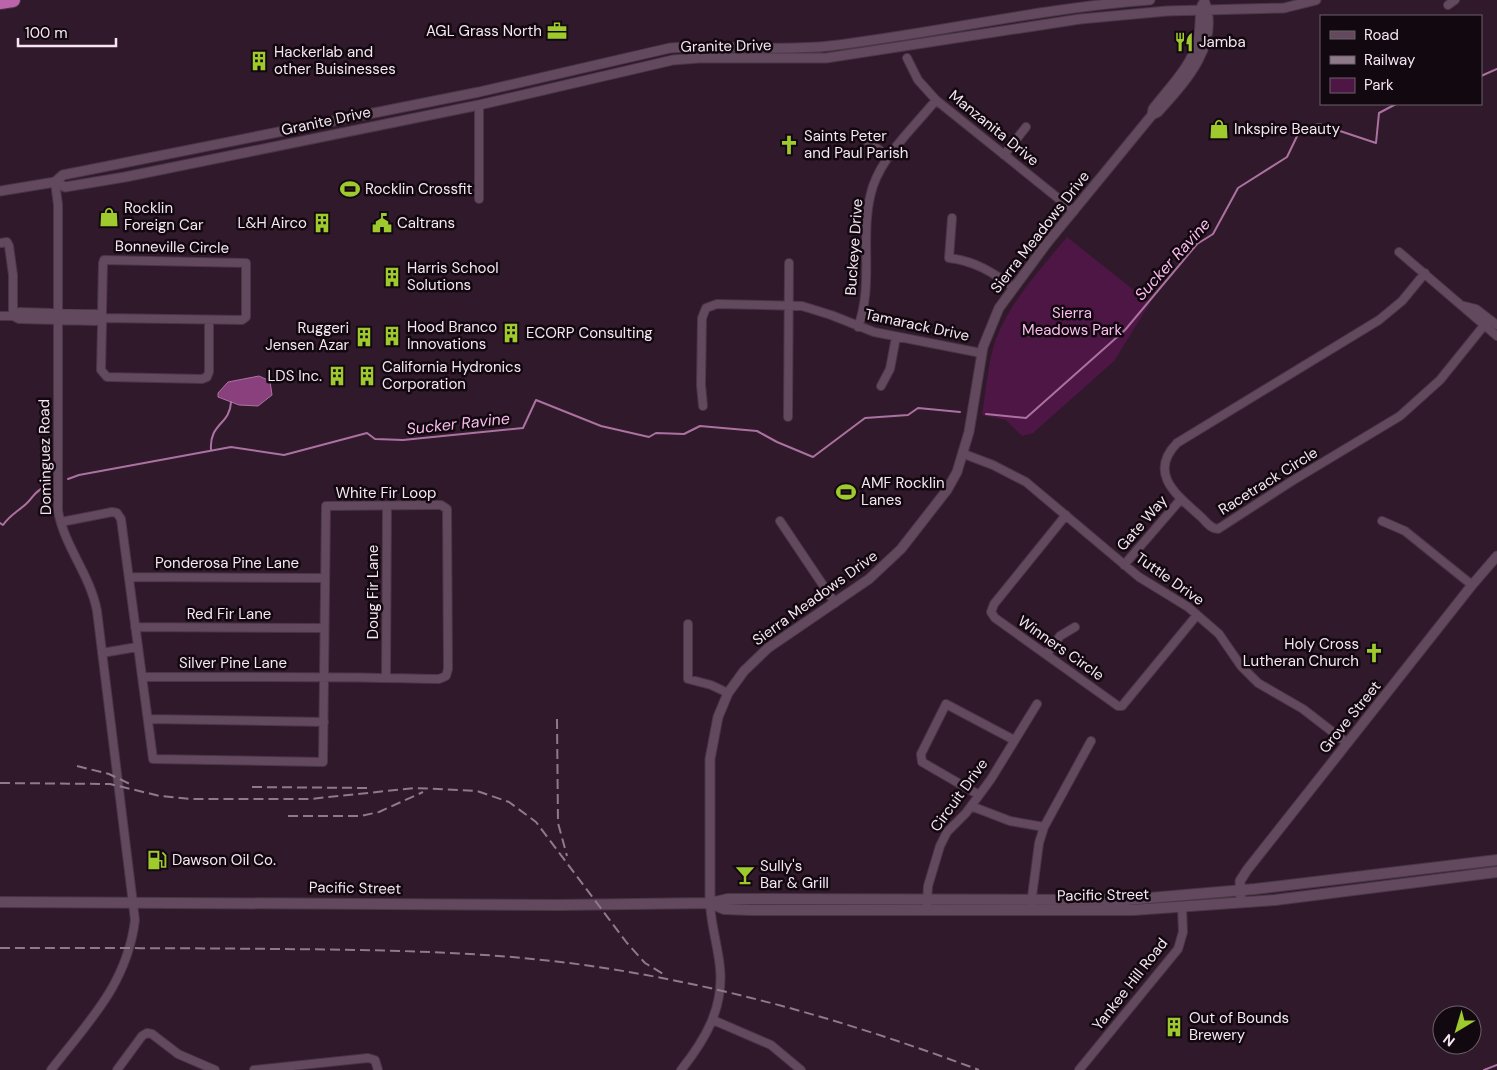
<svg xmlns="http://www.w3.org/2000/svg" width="1497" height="1070" font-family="'DM Sans',sans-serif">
  <rect width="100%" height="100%" fill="#31192c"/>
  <!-- green -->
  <path fill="#4e1645" d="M1067 237 1150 303 1114 361 1033 433 1022 436 1006 420 982 415C986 391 988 361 996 339 1011 300 1041 269 1067 237Z"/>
  <!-- water -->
  <path fill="#8b407e" stroke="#ab72a1" d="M259 376 270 381 272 395 258 406 239 405 218 397V393L228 382Z"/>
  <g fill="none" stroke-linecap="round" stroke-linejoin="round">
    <!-- stream -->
    <path stroke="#ab72a1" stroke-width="2" d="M1481 76 1497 69
      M986 414 1026 418 1125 330 1197 244 1213 234 1238 188 1287 157 1300 130 1319 124 1376 143 1379 113 1396 104
      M211 450C209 423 230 425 231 402
      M68 479 79 475 231 447 284 455 367 433 375 439 403 440 523 428 536 400 601 426 649 437 656 433 684 434 700 426 757 431 777 442 813 457 865 418 908 415 918 408 960 412
      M0 523 3 525C10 515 17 512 26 504 33 498 34 492 43 488
      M1484 1070 1497 1065"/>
    <defs>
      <path id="minor" d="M1448 5 1455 0
        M907 58 918 80 936 100 1074 211
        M479 105V199
        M867 141 889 157
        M1004 155 1026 127
        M952 218 949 258C975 261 992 272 1013 287
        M0 243 7 242 9 246 13 275V316
        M1399 252 1497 336
        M1425 273 1402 301 1379 320 1177 443C1147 474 1178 496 1200 516 1206 521 1210 529 1218 529L1292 481 1400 416 1440 380 1486 323
        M1464 306 1476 309 1497 325
        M0 316H13L19 319 96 321 102 318 242 320 246 317V263L104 260 103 263 102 311V325L101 370 107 377 202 379 207 377 209 372V320
        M13 316 19 312 88 314H96L102 318
        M858 327C875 282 858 232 873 186 884 154 915 126 936 100
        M881 386 890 369 896 337
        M703 406 701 385 702 318 706 308 717 304 802 306 831 315 874 332 981 353
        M788 417 789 263
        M964 454 993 465 1026 482 1139 577 1188 607 1219 634 1241 666 1258 683 1303 709 1347 743
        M1066 515 994 604 991 612 995 618 1118 706H1122L1197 615
        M780 521 835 603
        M1382 521 1405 531 1472 585
        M61 522 112 512 117 513 121 519C131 599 142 679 153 759L323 762 326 506 433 505H441L447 509 448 669 446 676 439 679C340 676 241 677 142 677
        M1124 565 1181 499
        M130 577 324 578
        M688 624V679L711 685 728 693
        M135 627 323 628
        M102 653 137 647
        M1047 654 1060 636 1075 627
        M386 677 387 506
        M148 719 324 722
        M979 795 922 762 921 754 946 704 1014 740
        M971 806 1010 821 1044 827
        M927 904 928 886 940 846 947 832 966 813 991 779 1037 704
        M1031 904 1039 843 1044 827 1091 741
        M713 1020 771 1045 801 1070
        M51 1070C89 1021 127 984 135 920L97 611C90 574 65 548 58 511V205L55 182
        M117 1070 142 1036 147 1033 152 1034 178 1054 215 1070
        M254 1070 368 1058 375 1060 378 1070
        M681 1070C705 1040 724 1008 720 968 718 946 711 926 710 903
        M1079 1070 1178 949 1183 932 1182 907"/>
      <path id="tertiary" d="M1152 115 1153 109C1169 88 1192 66 1198 40 1201 29 1199 17 1202 5
        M55 182 65 187 125 177 479 105 673 60 699 58H826L1080 19 1167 11 1284 8 1316 0
        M0 191 55 182 63 175 479 92 670 48C723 44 777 52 829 46 936 33 1042 8 1150 0
        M1241 901 1240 881 1247 870 1472 585 1497 556
        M710 903V759L718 717 728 693 744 671 768 648 869 579 901 549 947 490 957 472 969 432 983 347 999 308 1047 243 1152 115 1158 112C1185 82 1221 44 1204 0"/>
      <path id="secondary" d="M0 902 558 905 710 903 728 899 1126 900 1255 889 1497 860
        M710 903 724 909 751 910H1133L1275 900 1497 872"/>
      <path id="motorway" d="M0 2 13 0"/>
    </defs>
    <!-- minor casing -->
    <use href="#minor" stroke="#493645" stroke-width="10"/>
    <!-- tertiary casing -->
    <use href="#tertiary" stroke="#493645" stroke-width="11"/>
    <!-- secondary casing -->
    <use href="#secondary" stroke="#493645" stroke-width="12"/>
    <!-- motorway casing -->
    <use href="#motorway" stroke="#493645" stroke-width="16"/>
    <!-- minor -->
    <use href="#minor" stroke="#63495d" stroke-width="8"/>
    <!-- tertiary -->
    <use href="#tertiary" stroke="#63495d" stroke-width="9"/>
    <!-- secondary -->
    <use href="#secondary" stroke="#63495d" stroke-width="10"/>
    <!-- motorway -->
    <use href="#motorway" stroke="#bb64ab" stroke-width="14"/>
    <!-- rail -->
    <path stroke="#8e7a89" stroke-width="2" stroke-dasharray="10 5" stroke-linecap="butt" d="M557 719 558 823 567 856
      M77 766 109 774 132 785
      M0 783 110 784 160 796 192 799H310L415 788 477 791 509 802 536 822 627 943 645 963 665 975
      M252 787 370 788
      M288 816H361L379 812 423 792
      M0 948C93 948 187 948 280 949 382 950 483 951 584 965 720 984 851 1022 979 1070"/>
  </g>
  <!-- icons -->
  <defs>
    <symbol id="office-bare" viewBox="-9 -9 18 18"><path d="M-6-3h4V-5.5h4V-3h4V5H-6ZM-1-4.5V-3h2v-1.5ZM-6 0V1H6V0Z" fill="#9fca2e" stroke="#120810" stroke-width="2.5" paint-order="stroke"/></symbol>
    <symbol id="restaurant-bare" viewBox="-9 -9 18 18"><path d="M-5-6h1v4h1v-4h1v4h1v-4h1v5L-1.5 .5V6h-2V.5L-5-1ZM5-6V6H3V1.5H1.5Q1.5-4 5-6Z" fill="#9fca2e" stroke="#120810" stroke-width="2.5" paint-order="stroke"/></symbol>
    <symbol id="building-bare" viewBox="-9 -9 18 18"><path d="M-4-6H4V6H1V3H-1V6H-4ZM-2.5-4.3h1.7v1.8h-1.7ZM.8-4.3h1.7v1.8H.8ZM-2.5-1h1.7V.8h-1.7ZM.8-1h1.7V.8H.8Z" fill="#9fca2e" stroke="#120810" stroke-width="2.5" paint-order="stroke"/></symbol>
    <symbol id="shop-bare" viewBox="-9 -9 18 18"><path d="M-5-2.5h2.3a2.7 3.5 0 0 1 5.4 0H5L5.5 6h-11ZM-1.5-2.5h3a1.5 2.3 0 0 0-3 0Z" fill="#9fca2e" stroke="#120810" stroke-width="2.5" paint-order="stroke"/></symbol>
    <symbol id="church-bare" viewBox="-9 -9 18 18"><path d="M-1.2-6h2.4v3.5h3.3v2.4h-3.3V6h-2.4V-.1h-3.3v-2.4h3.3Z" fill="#9fca2e" stroke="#120810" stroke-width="2.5" paint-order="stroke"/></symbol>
    <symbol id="stadium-bare" viewBox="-9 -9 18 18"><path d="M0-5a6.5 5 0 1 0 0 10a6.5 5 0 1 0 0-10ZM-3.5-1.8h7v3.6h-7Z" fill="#9fca2e" stroke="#120810" stroke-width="2.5" paint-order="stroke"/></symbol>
    <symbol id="civic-bare" viewBox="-9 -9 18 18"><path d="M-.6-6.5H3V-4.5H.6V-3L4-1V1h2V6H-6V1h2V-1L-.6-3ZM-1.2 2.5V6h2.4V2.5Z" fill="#9fca2e" stroke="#120810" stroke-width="2.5" paint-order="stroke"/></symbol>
    <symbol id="fuel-bare" viewBox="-9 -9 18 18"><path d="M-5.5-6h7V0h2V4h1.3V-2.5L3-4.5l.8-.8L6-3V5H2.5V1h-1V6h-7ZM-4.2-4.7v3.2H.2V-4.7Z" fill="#9fca2e" stroke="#120810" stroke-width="2.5" paint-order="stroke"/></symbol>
    <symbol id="bar-bare" viewBox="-9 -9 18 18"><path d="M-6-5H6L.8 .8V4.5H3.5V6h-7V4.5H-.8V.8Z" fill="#9fca2e" stroke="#120810" stroke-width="2.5" paint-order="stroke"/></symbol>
  </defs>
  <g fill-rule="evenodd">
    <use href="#office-bare" x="543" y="17" width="28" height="28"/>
    <use href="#restaurant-bare" x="1170" y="28" width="28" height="28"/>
    <use href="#building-bare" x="245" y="47" width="28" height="28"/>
    <use href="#shop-bare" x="1205" y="115" width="28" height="28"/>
    <use href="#church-bare" x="775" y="131" width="28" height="28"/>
    <use href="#stadium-bare" x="336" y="175" width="28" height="28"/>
    <use href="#shop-bare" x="95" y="203" width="28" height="28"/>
    <use href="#building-bare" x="308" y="209" width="28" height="28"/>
    <use href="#civic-bare" x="368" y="209" width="28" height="28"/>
    <use href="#building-bare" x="378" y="263" width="28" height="28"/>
    <use href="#building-bare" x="497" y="319" width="28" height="28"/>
    <use href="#building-bare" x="378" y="322" width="28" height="28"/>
    <use href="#building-bare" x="350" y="323" width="28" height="28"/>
    <use href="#building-bare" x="323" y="362" width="28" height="28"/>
    <use href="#building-bare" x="353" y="362" width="28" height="28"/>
    <use href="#stadium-bare" x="832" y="478" width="28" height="28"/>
    <use href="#church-bare" x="1360" y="639" width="28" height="28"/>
    <use href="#fuel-bare" x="143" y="846" width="28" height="28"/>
    <use href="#bar-bare" x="731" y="861" width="28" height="28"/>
    <use href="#building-bare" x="1160" y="1013" width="28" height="28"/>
  </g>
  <g text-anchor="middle" stroke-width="5" stroke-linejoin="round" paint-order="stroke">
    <!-- poi labels -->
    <g font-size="15" fill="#f6e6f2" stroke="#120810" text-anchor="start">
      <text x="542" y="36" text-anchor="end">AGL Grass North</text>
      <text x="1199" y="47">Jamba</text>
      <text x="274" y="57">Hackerlab and<tspan x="274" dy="17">other Buisinesses</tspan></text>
      <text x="1234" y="134">Inkspire Beauty</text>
      <text x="804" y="141">Saints Peter<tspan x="804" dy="17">and Paul Parish</tspan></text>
      <text x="365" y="194">Rocklin Crossfit</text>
      <text x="124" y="213">Rocklin<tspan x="124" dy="17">Foreign Car</tspan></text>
      <text x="307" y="228" text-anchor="end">L&amp;H Airco</text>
      <text x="397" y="228">Caltrans</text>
      <text x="407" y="273">Harris School<tspan x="407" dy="17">Solutions</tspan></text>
      <text x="407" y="332">Hood Branco<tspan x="407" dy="17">Innovations</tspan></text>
      <text x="349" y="333" text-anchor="end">Ruggeri<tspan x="349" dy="17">Jensen Azar</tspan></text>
      <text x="526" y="338">ECORP Consulting</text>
      <text x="382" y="372">California Hydronics<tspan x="382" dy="17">Corporation</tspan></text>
      <text x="322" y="381" text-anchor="end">LDS Inc.</text>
      <text x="861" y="488">AMF Rocklin<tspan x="861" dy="17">Lanes</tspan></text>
      <text x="1359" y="649" text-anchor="end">Holy Cross<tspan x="1359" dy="17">Lutheran Church</tspan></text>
      <text x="172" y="865">Dawson Oil Co.</text>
      <text x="760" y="871">Sully's<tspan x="760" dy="17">Bar &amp; Grill</tspan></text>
      <text x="1189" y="1023">Out of Bounds<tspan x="1189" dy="17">Brewery</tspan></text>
    </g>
    <!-- street labels -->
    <g font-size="15" fill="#f6e6f2" stroke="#120810">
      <text transform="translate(726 46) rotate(-1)" y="5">Granite Drive</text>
      <text transform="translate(326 121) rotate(-12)" y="5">Granite Drive</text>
      <text transform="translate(994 128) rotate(39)" y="5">Manzanita Drive</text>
      <text transform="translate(1040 232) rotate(-52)" y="5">Sierra Meadows Drive</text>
      <text transform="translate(172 247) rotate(1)" y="5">Bonneville Circle</text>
      <text transform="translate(854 247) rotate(-86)" y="5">Buckeye Drive</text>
      <text transform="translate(917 325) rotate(12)" y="5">Tamarack Drive</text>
      <text transform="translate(45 457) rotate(-91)" y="5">Dominguez Road</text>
      <text transform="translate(1268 481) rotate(-32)" y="5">Racetrack Circle</text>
      <text x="386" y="498">White Fir Loop</text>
      <text transform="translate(1142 523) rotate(-49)" y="5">Gate Way</text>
      <text x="227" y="568">Ponderosa Pine Lane</text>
      <text transform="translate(1170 579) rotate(35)" y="5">Tuttle Drive</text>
      <text transform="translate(373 592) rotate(-90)" y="5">Doug Fir Lane</text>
      <text transform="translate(815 598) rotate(-36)" y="5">Sierra Meadows Drive</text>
      <text x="229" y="619">Red Fir Lane</text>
      <text transform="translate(1061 648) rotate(35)" y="5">Winners Circle</text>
      <text x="233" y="668">Silver Pine Lane</text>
      <text transform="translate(1350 717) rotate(-51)" y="5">Grove Street</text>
      <text transform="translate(959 795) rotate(-54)" y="5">Circuit Drive</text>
      <text transform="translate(355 888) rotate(1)" y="5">Pacific Street</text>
      <text transform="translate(1103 895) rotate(-1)" y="5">Pacific Street</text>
      <text transform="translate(1130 984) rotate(-52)" y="5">Yankee Hill Road</text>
    </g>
    <!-- park labels -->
    <g font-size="15" fill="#fdbeef" stroke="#120810">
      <text x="1072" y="318">Sierra<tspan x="1072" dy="17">Meadows Park</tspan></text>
    </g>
    <!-- water labels -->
    <g font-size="16" font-style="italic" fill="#fbbced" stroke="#120810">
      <text transform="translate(1172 259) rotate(-48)" y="6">Sucker Ravine</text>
      <text transform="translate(458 423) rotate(-6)" y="6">Sucker Ravine</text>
    </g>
  </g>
  <!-- legend -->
  <rect x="1320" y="15" width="162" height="90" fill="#120810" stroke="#6d616a"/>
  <rect x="1330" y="31" width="25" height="8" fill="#63495d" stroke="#6d616a"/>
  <text x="1364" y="40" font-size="15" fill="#f6e6f2">Road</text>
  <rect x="1330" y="56" width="25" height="8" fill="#8e7a89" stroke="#6d616a"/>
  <text x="1364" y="65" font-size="15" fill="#f6e6f2">Railway</text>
  <rect x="1330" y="78" width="25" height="15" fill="#4e1645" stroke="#6d616a"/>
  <text x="1364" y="90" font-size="15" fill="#f6e6f2">Park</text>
  <!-- north arrow -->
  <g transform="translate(1457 1030) rotate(218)"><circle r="24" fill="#120810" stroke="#6d616a"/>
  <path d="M0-4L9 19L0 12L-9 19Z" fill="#9fca2e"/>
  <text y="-8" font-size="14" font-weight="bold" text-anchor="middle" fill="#f6e6f2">N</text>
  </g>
  <!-- scale -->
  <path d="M18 38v8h98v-8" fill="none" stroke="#f6e6f2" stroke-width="2.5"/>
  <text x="25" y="38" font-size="15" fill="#f6e6f2" stroke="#120810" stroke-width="4" paint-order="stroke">100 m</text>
</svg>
